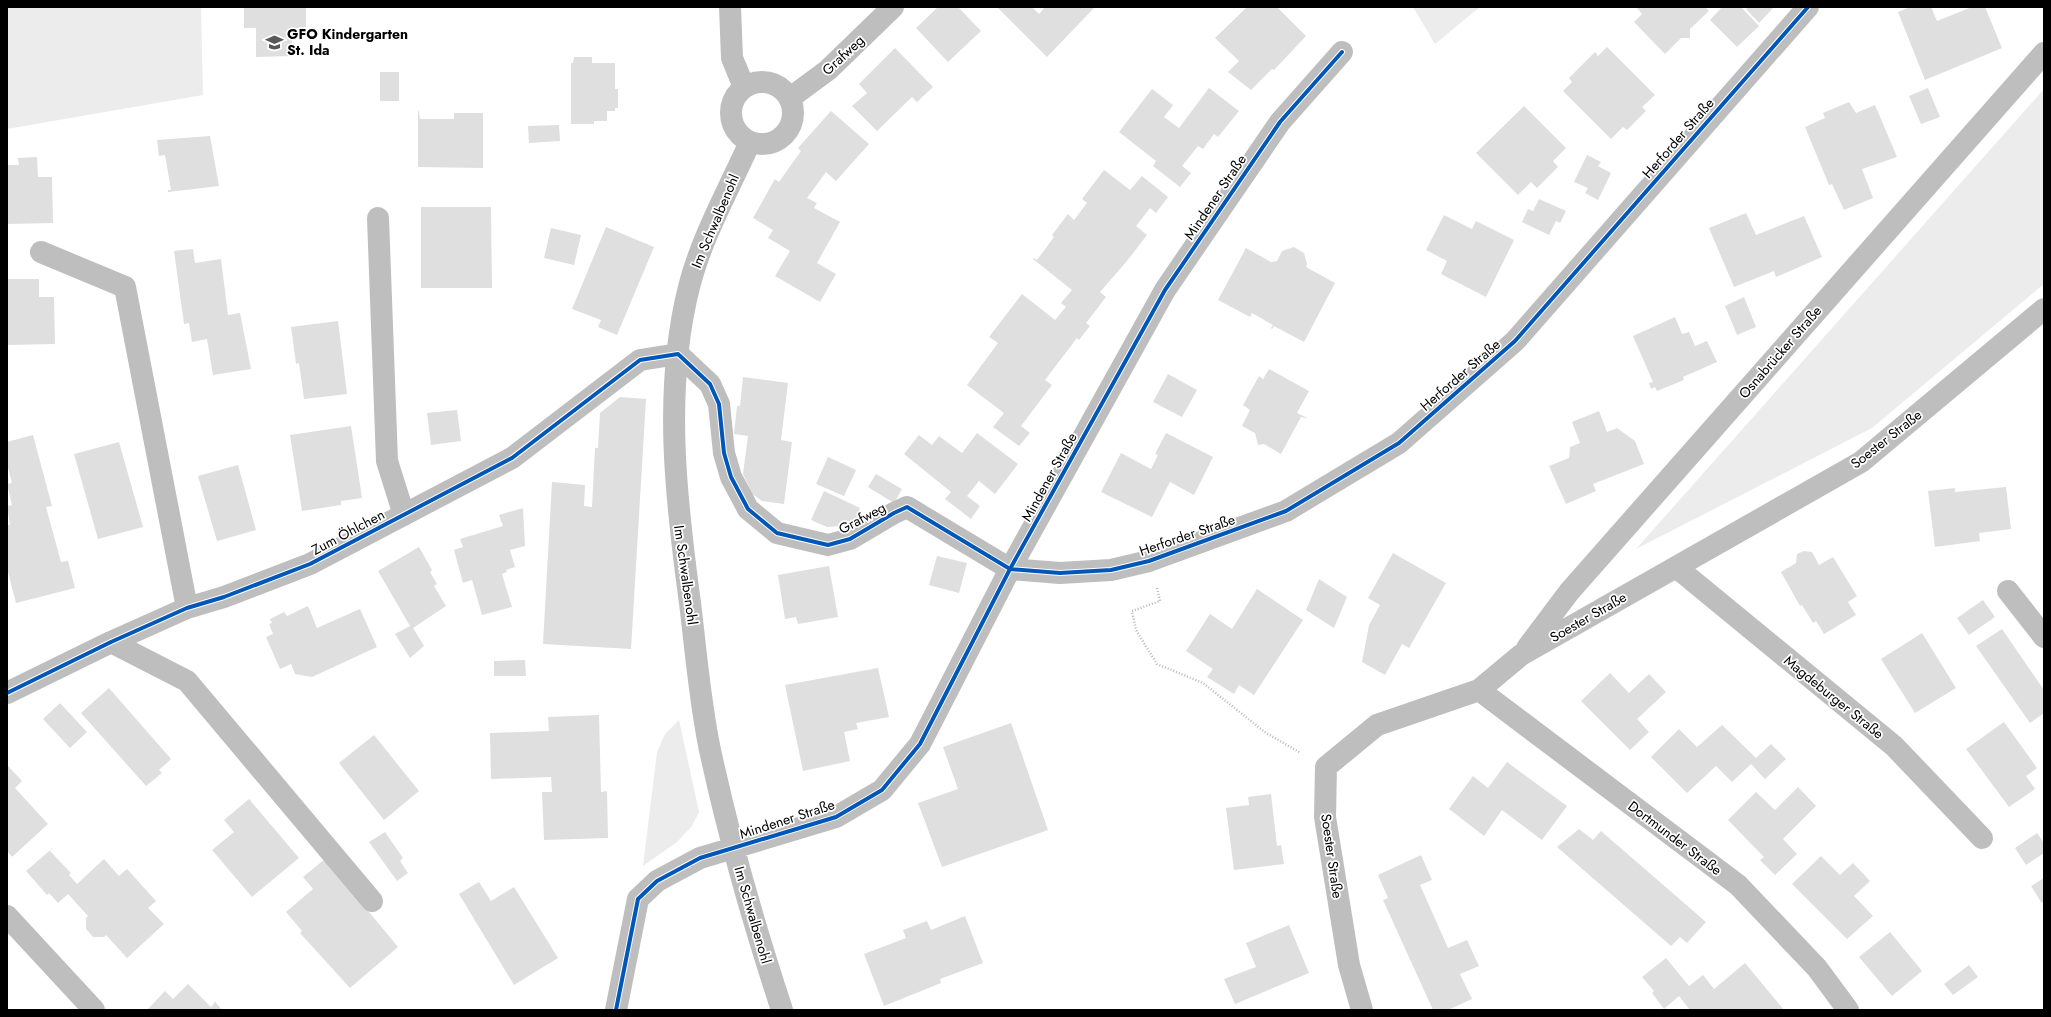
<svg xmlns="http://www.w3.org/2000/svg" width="2051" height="1017" font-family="Jost,sans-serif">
  <rect width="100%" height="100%" fill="#fff"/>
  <!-- green -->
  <path fill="#ececec" d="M7 7H201L203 95 7 129Z
    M1413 7H1480L1435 44Z
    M2044 89V284L1872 428 1636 549Z
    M679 720 699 812 692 826 677 842 643 866 657 752 665 734Z"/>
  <!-- building -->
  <path fill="#dfdfdf" d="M244 7H306V28H292V56L256 57V28H244Z
    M938 7H958L981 31 948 62 916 28Z
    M997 7H1032L1039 14 1045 7H1095L1047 57Z
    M1247 7H1277L1306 36 1274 70 1272 69 1251 90 1228 72 1239 61 1215 38Z
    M1636 7H1705L1709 11 1690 29V38H1681L1665 54 1634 22 1642 14Z
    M1722 7H1741L1759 26 1737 47 1710 20Z
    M1748 7H1774L1759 23 1746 9Z
    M1910 7H1931L1937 21 1972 7H1985L2002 48 1925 80 1898 12Z
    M1607 47 1655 95 1642 107 1646 111 1627 130 1623 127 1611 139 1563 91 1572 82 1569 78 1595 52 1598 56Z
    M895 48 933 87 917 102 912 97 877 131 852 106 867 93 859 84Z
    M574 57H592V63H615V89H618V108H615V111H607V121H594V124H571V63H573Z
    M380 72H399V101H380Z
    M1209 88 1239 111 1218 137 1214 134 1203 149 1198 146 1182 166 1191 173 1180 187 1153 166 1156 161 1119 132 1152 89 1173 105 1164 117 1179 128Z
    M1928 88 1940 117 1921 124 1909 96Z
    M1849 102 1856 113 1875 105 1897 157 1862 169 1873 198 1844 210 1832 184 1829 185 1805 127 1825 118 1823 113Z
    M1524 106 1566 148 1553 161 1558 167 1537 188 1531 182 1518 195 1476 153Z
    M418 111H419L420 119H454V113H483V168L418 167Z
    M831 111 869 144 836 181 826 172 807 198 817 203 814 208 840 222 817 263 836 274 820 302 775 276 790 251 768 238 773 230 753 218 775 179 779 182 801 151 798 148Z
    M559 125 560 141 529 143 528 126Z
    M210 136 219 186 168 192V190H171L165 155 159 156 157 140Z
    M1587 155 1601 162 1598 166 1611 173 1598 200 1585 193 1588 188 1574 182Z
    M37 157 38 177H52L53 223 7 224V165H19L18 158Z
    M1104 170 1130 190 1142 176 1168 197 1156 213 1150 208 1136 226 1147 235 1127 261 1100 292 1106 297 1086 323 1090 326 1079 340 1077 338 1045 380 1052 385 1021 426 1030 433 1019 446 993 427 1004 413 967 385 998 343 989 337 1022 294 1055 320 1066 307 1061 303 1072 290 1033 259 1034 258 1037 260 1054 237 1052 235 1068 214 1074 220 1087 203 1082 199Z
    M1539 199 1566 211 1560 223 1556 221 1549 235 1522 222 1528 209 1533 211Z
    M421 207H491L492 288H421Z
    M1746 213 1756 235 1804 216 1822 257 1776 277 1774 271 1734 287 1709 228Z
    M1444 215 1472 229 1476 221 1514 240 1486 297 1441 274 1447 261 1426 250Z
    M606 227 654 247 617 335 598 327 601 320 572 309Z
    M551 228 581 235 574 265 544 258Z
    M1294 247 1304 253 1307 264 1306 267 1335 283 1304 342 1274 326 1272 329 1271 328 1273 325 1252 313 1250 317 1218 300 1246 248 1271 262 1277 261 1282 251Z
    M193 249 195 263 221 259 228 315 240 313 251 369 213 375 207 339 192 342 189 323 184 324 174 251Z
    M7 279H39V297H54L55 344 7 345Z
    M1744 297 1756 327 1737 335 1725 306Z
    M1675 317 1682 334 1689 332 1695 346 1707 341 1717 362 1683 377 1684 380 1657 391 1655 387 1651 389 1649 383 1653 382 1633 336Z
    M338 321 347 394 304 399 299 363 296 364 291 327Z
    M1269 369 1309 391 1297 413 1308 418 1301 417 1281 454 1264 444 1258 445 1255 433 1242 426 1250 410 1243 405 1259 376 1263 379Z
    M1168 374 1197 390 1182 417 1153 402Z
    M743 377 788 383 781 440 792 442 784 504 762 501 752 494 743 474 748 436 734 434 737 406H740Z
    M620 397 646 399 631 649 543 644 552 482 585 485 584 506 592 507 595 448H598L600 413Z
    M457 410 461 441 431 445 427 413Z
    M1599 411 1607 432 1617 428 1635 441 1644 464 1593 484 1596 491 1566 504 1549 466 1569 458 1570 447 1580 443 1572 422Z
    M351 426 362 498 341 501V505L302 511 290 435Z
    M977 433 1018 464 995 494 979 481 967 496 980 506 971 519 945 499 951 492 904 454 919 435 932 445 939 436 962 453Z
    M1166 433 1213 457 1194 495 1170 482 1152 517 1101 492 1121 453 1151 469 1158 455 1155 454Z
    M33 435 52 506 46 507 61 562 68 561 75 588 16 603 7 568V525H10L7 506 12 505 7 484 12 483 7 464V442Z
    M119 442 143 527 98 539 74 454Z
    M828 457 856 470 844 496 816 484Z
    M238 465 256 530 217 541 198 476Z
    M876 474 902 489 894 503 868 487Z
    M2006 487 2011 529 1979 533 1980 541 1935 547 1928 491 1955 488V492Z
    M824 491 860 508 854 525 827 527 811 520Z
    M523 508 525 546 510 550 515 567 506 570 507 572 502 574 512 607 482 615 472 580 463 583 454 550 463 547 460 539 503 526 499 515Z
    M419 547 432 570 430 572 437 584 434 586 446 606 413 628 424 646 410 658 395 634 410 626 378 571Z
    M1804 551 1812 552 1819 565 1833 557 1857 596 1848 602 1856 615 1824 634 1816 621 1813 623 1802 605 1800 606 1781 572 1796 563 1797 554Z
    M1393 553 1446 583 1409 648 1402 644 1385 675 1362 662 1369 625 1380 605 1368 598Z
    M937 556 967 563 959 593 929 585Z
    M829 566 838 617 798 624 796 617 785 619 778 575Z
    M1319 579 1347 597 1334 628 1306 610Z
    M1257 589 1303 620 1254 695 1239 685 1234 694 1207 677 1213 669 1186 651 1210 614 1232 629Z
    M1983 600 1995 617 1969 635 1957 618Z
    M308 606 317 628 360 609 377 647 312 677 295 674 291 664 280 669 266 637 273 634 269 624 272 623 270 619 284 612 287 616Z
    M2002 629 2044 690V713L2030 723 1976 646Z
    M1922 633 1956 688 1915 713 1881 659Z
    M525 660 526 676H494V661Z
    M878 668 889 717 856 723 858 729 844 732 850 761 803 771 785 685Z
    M1610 673 1629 693 1649 674 1666 692 1637 719 1649 732 1630 750 1581 701Z
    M109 688 171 759 159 770 162 773 146 786 81 713Z
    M60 703 87 732 70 748 43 719Z
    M599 715 601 792 607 791 608 838 544 840 542 792H552L551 777 491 779 490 733 549 731 548 717Z
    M2004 722 2037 768 2026 776 2035 789 2009 807 1966 749Z
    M1011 723 1048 830 942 867 918 803 958 789 943 747Z
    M1722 725 1756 758 1771 744 1786 759 1765 779 1751 764 1732 782 1716 766 1687 793 1651 757 1679 729 1697 747Z
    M374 735 419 791 384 820 339 763Z
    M1507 762 1567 806 1542 840 1502 810 1484 836 1449 809 1473 776 1488 788Z
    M7 765 22 781 15 788 48 824 12 857 7 851Z
    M1798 787 1816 806 1783 839 1797 854 1775 875 1760 860 1764 857 1728 820 1756 792 1775 810Z
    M1271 794 1277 846 1281 845 1284 864 1234 870 1226 808 1249 805 1248 797Z
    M249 799 299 858 252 897 212 850 234 832 224 820Z
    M1579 829 1593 840 1601 831 1706 922 1687 943 1680 937 1671 946 1557 847Z
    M385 832 403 858 400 861 408 873 397 881 369 842Z
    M2037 833 2044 843V853L2026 865 2015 848Z
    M55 846 50 851 71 873 69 875 77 884 104 859 119 876 127 869 156 901 148 908 164 924 127 958 106 935 104 937H93L86 929V918L88 916 68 894 58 903 49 893 47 895 26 871Z
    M1421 855 1432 880 1420 885 1448 948 1467 940 1479 966 1460 974 1472 999 1448 1010H1433L1383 900 1388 898 1378 875Z
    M1821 856 1840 875 1853 863 1870 881 1854 896 1873 916 1847 939 1792 884Z
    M325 859 398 947 350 988 300 933 302 931 286 912 313 889 303 877Z
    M2044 878V903L2041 902 2031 886Z
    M479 882 491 901 514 887 558 958 514 985 459 894Z
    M965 916 983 963 940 979 941 983 884 1006 864 954 906 938 903 930 927 921 931 930Z
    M1289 925 1309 973 1235 1004 1224 979 1256 967 1246 943Z
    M1890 932 1922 971 1892 996 1859 957Z
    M1666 958 1689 986 1703 975 1714 989 1745 963 1784 1010H1690L1679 996 1664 1009 1652 993 1654 991 1642 977Z
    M1969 965 1978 977 1953 995 1944 984Z
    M188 984 211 1007 216 1001V1003L222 1010H147L165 991 173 999Z"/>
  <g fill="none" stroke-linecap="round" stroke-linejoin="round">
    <!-- path -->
    <path stroke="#b9b9b9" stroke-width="2.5" stroke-dasharray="1 2" stroke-linecap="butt" d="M1157 588 1160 601 1132 611 1136 630 1157 664 1203 683 1266 733 1301 753"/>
    <!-- minor -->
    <path stroke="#bebebe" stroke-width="22" d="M730 7 732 58 744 87
      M731 113a31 31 0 1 1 62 0a31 31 0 1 1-62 0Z
      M790 98 828 70 893 7
      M750 142C729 189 702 236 689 287 663 390 676 500 690 603 696 652 700 703 710 750 729 838 754 925 782 1010
      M378 218 387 461 404 515
      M41 252 125 287 187 608
      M1676 567 1894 746 1982 838
      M2008 591 2044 637
      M111 642 187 681 372 901
      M1527 648 1569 592 2044 53
      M1479 690 1738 885 1817 968 1848 1010
      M7 693 111 642 187 608 224 597 310 564 512 458 640 360 678 354 710 384 719 404 724 453 731 477 748 509 777 533 828 545 850 539 894 513 907 507 1010 569 1060 573 1111 570 1149 561 1286 511 1399 443 1515 341 1808 7
      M7 916 94 1010
      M616 1010 638 899 657 881 700 858 836 817 882 790 920 744 1010 569 1165 290 1280 122 1342 52
      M1362 1010 1349 965 1325 817 1326 767 1377 725 1479 690 1521 655 1861 462 2044 309"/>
    <defs>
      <path id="cycleway" d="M7 693 111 642 187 608 224 597 310 564 512 458 640 360 678 354 710 384 719 404 724 453 731 477 748 509 777 533 828 545 850 539 894 513 907 507 1010 569 1060 573 1111 570 1149 561 1286 511 1399 443 1515 341 1808 7
        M616 1010 638 899 657 881 700 858 836 817 882 790 920 744 1010 569 1165 290 1280 122 1342 52"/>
    </defs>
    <!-- cycleway casing -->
    <use href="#cycleway" stroke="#fff" stroke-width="6"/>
    <!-- cycleway -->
    <use href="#cycleway" stroke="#0057b8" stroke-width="4"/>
  </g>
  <!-- icons -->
  <defs>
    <symbol id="school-bare" viewBox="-9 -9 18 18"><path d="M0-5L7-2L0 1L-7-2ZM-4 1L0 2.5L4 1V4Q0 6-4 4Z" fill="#595959" stroke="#fff" stroke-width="2.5" paint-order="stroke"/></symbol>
  </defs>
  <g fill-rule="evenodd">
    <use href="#school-bare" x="262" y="30" width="25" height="25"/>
  </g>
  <g text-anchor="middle" stroke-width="3.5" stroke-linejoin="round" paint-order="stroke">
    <!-- poi labels -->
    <g font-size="14" font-weight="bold" fill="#000" stroke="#fff" text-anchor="start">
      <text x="287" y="39">GFO Kindergarten<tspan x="287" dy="16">St. Ida</tspan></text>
    </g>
    <!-- street labels -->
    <g font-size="14" fill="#000" stroke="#fff">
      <text transform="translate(843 55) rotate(-43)" y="5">Grafweg</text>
      <text transform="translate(1678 138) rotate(-49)" y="5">Herforder Straße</text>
      <text transform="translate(1215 197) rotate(-56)" y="5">Mindener Straße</text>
      <text transform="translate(715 221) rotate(-67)" y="5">Im Schwalbenohl</text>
      <text transform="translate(1780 352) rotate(-49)" y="5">Osnabrücker Straße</text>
      <text transform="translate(1460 375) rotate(-41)" y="5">Herforder Straße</text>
      <text transform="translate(1886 439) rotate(-38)" y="5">Soester Straße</text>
      <text transform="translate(1049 477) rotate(-61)" y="5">Mindener Straße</text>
      <text transform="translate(862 518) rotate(-28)" y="5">Grafweg</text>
      <text transform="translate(348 532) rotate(-28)" y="5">Zum Öhlchen</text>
      <text transform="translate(1187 535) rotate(-19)" y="5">Herforder Straße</text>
      <text transform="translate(686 575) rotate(82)" y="5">Im Schwalbenohl</text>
      <text transform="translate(1588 617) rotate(-30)" y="5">Soester Straße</text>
      <text transform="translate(1834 697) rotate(39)" y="5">Magdeburger Straße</text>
      <text transform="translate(787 819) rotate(-18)" y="5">Mindener Straße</text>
      <text transform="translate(1675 838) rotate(37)" y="5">Dortmunder Straße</text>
      <text transform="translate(1332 856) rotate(82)" y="5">Soester Straße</text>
      <text transform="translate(753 915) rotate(74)" y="5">Im Schwalbenohl</text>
    </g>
  </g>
  <!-- border -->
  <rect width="2051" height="1017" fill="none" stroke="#000000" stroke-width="16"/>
</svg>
